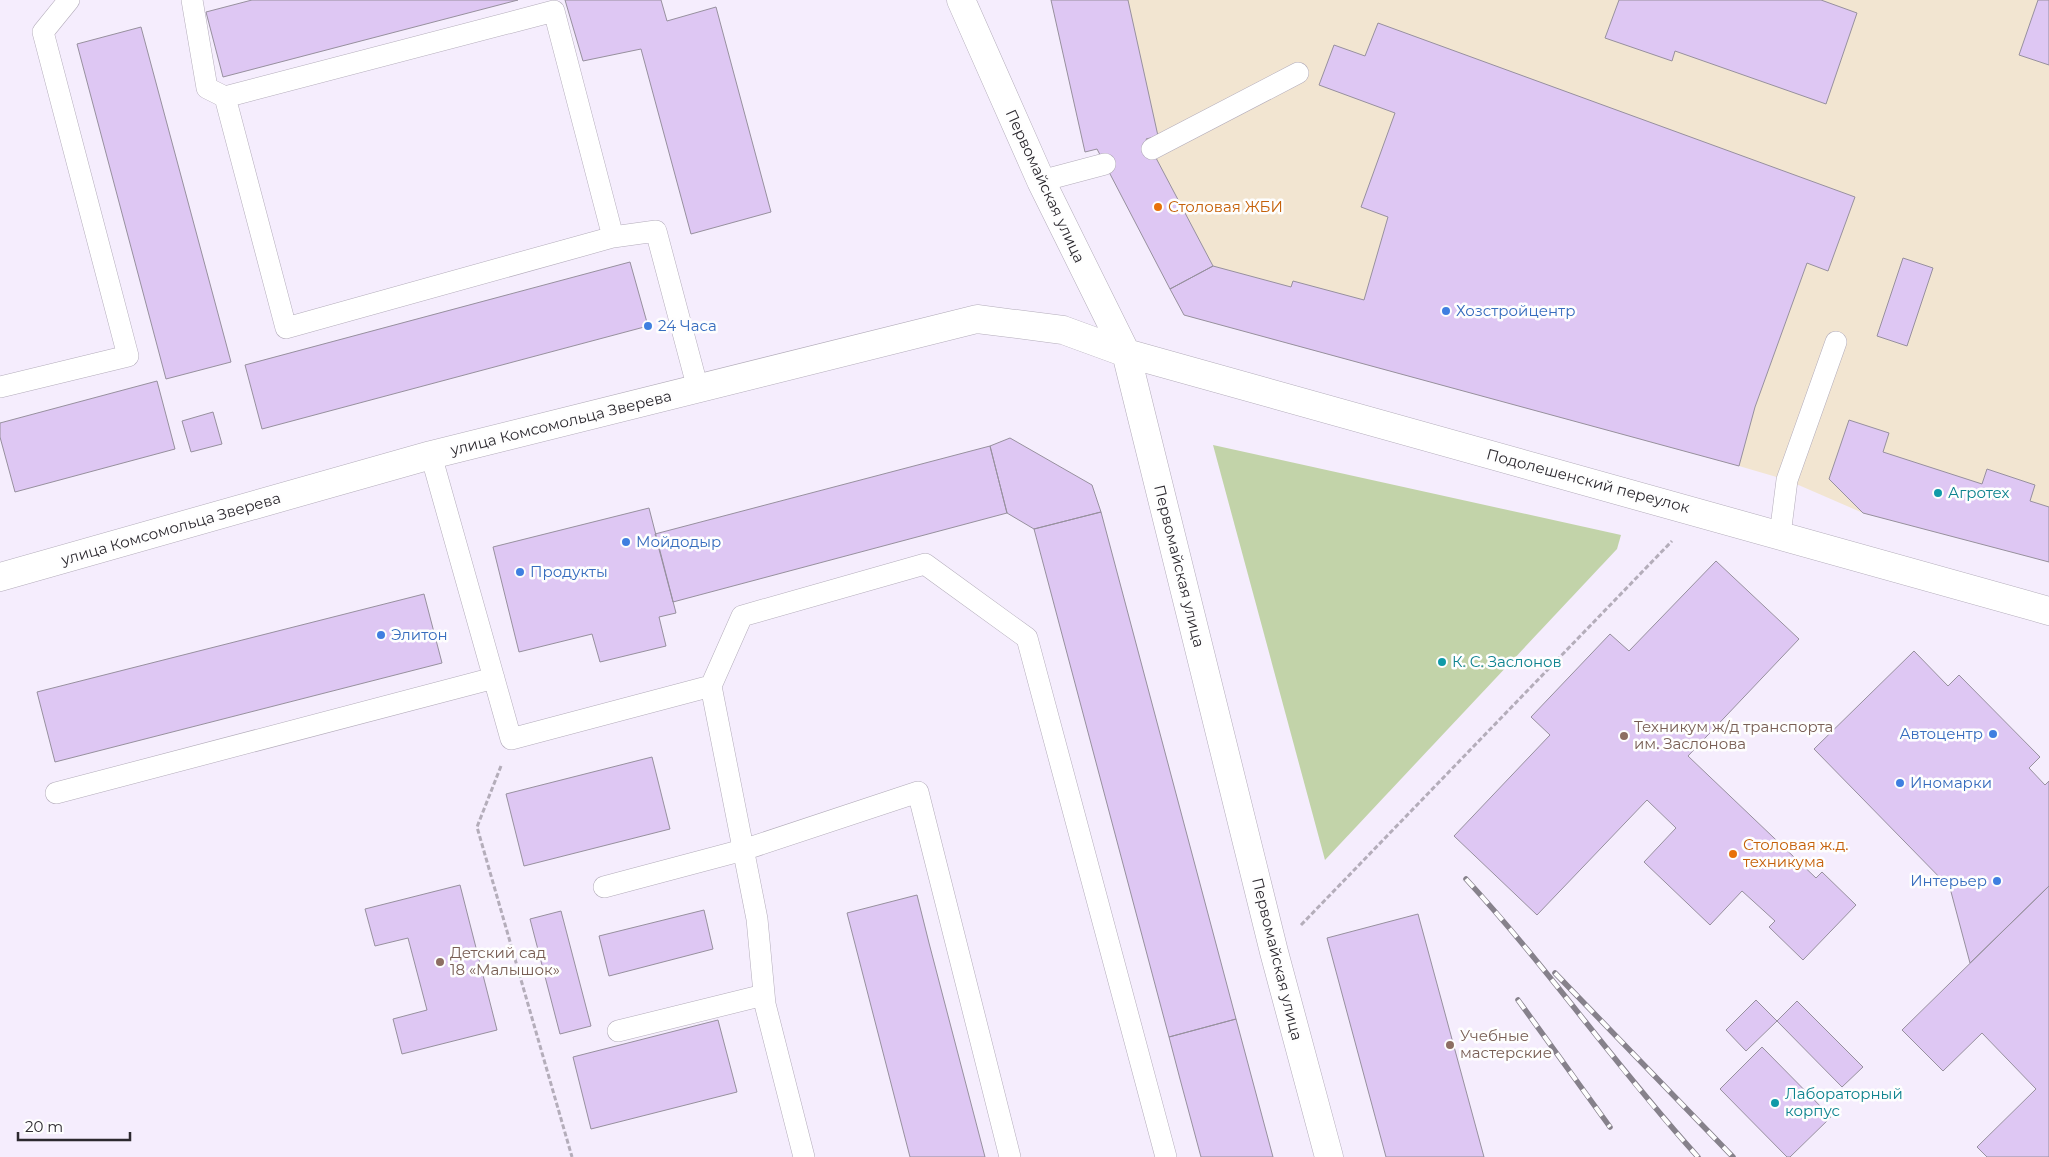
<svg xmlns="http://www.w3.org/2000/svg" width="2049" height="1157" font-family="Montserrat,sans-serif">
  <rect width="100%" height="100%" fill="#f5edfd"/>
  <!-- industrial -->
  <path fill="#f2e5d1" d="M1051 0H2049V562L1863 513 1787 480 1739 466 1184 315 1097 149 1085 152Z"/>
  <!-- green -->
  <path fill="#c2d3a9" d="M1213 445 1621 535 1617 549 1325 860Z"/>
  <!-- building -->
  <path fill="#dec7f3" stroke="#97909e" d="M252 0H518L223 77 206 12Z
    M565 0H661L667 21 716 7 771 212 691 234 641 49 583 61Z
    M1051 0H1128L1158 136 1146 139 1213 266 1170 289 1097 149 1085 152Z
    M1619 0H1821L1857 13 1826 104 1675 51 1672 61 1605 38Z
    M2038 0H2049V65L2019 55Z
    M1378 23 1855 197 1828 271 1807 263 1755 407 1739 466 1184 315 1170 289 1213 266 1291 287 1293 281 1364 300 1388 217 1361 207 1395 113 1319 85 1334 45 1365 56Z
    M141 27 231 362 166 379 77 44Z
    M1903 258 1933 268 1907 346 1877 336Z
    M630 262 648 326 262 429 245 365Z
    M157 381 175 449 15 492 0 437V423Z
    M213 412 222 444 191 452 182 421Z
    M1849 420 1889 433 1883 452 1982 484 1987 469 2035 485 2030 501 2049 507V562L1863 513 1829 479Z
    M1010 438 1092 485 1101 512 1034 529 1007 513 990 446Z
    M990 446 1007 513 673 602 655 534Z
    M649 508 676 613 659 617 666 646 600 662 592 634 519 652 493 547Z
    M1101 512 1236 1019 1169 1037 1034 529Z
    M1716 561 1799 639 1688 756 1816 878 1822 872 1856 905 1803 960 1769 927 1775 921 1742 891 1710 925 1644 862 1676 828 1647 800 1537 915 1454 836 1550 735 1531 717 1610 634 1629 651Z
    M424 594 442 663 55 762 37 692Z
    M1914 651 1948 686 1959 675 2040 757 2029 768 2045 785 2049 781V886L1970 963 1950 888 1814 749Z
    M652 757 670 829 524 866 506 794Z
    M460 885 497 1030 402 1054 393 1019 427 1010 408 938 375 946 365 909Z
    M2049 886V1157H1987L1977 1147 2036 1089 1982 1033 1943 1071 1902 1030Z
    M917 895 929 943 985 1157H910L847 913Z
    M704 910 713 949 609 976 599 936Z
    M561 911 591 1026 560 1034 530 919Z
    M1418 914 1484 1157H1386L1327 938Z
    M1756 1000 1777 1021 1746 1051 1726 1030Z
    M1797 1001 1863 1067 1842 1087 1777 1021Z
    M1236 1019 1273 1157H1201L1180 1079 1169 1037Z
    M718 1020 737 1092 591 1129 573 1057Z
    M1762 1047 1831 1117 1790 1157H1787L1720 1089Z"/>
  <g fill="none" stroke-linecap="round" stroke-linejoin="round">
    <defs>
      <path id="service" d="M192 0 207 88 225 97
        M1152 149 1298 73
        M1041 181 1105 164
        M613 237 554 11 225 97 286 328 613 237 656 231 698 389
        M0 387 128 356 43 32 69 0
        M431 455 511 739 711 686 742 616 925 564 1027 638 1166 1157
        M1780 535 1787 480 1836 342
        M711 686 757 919 765 1004 804 1157
        M56 793 494 678
        M604 887 743 850 918 792 1010 1157
        M618 1031 764 995"/>
      <path id="minor" d="M961 0 1041 181 1126 353 1274 952 1329 1157
        M0 577 431 455 977 319 1063 330 1126 353 2049 611"/>
    </defs>
    <!-- service casing -->
    <use href="#service" stroke="#b3acba" stroke-width="22"/>
    <!-- minor casing -->
    <use href="#minor" stroke="#b3acba" stroke-width="29"/>
    <!-- path -->
    <path stroke="#b4adba" stroke-width="3" stroke-dasharray="5 2.5" stroke-linecap="butt" d="M501 766 477 827 572 1157
      M1301 925 1672 541"/>
    <!-- service -->
    <use href="#service" stroke="#fff" stroke-width="21"/>
    <!-- minor -->
    <use href="#minor" stroke="#fff" stroke-width="28"/>
    <defs>
      <path id="rail" d="M1466 879C1548 968 1617 1068 1698 1157
        M1555 973 1733 1157
        M1518 1000 1610 1127"/>
    </defs>
    <!-- rail casing -->
    <use href="#rail" stroke="#86818b" stroke-width="5.5"/>
    <!-- rail -->
    <use href="#rail" stroke="#fefefe" stroke-width="4" stroke-dasharray="11" stroke-linecap="butt"/>
  </g>
  <!-- markers -->
  <g fill="#e8710a" stroke="#fefefe" stroke-width="2">
    <circle cx="1158" cy="207" r="5"/>
    <circle cx="1733" cy="854" r="5"/>
  </g>
  <g fill="#3f7fe0" stroke="#fefefe" stroke-width="2">
    <circle cx="1446" cy="311" r="5"/>
    <circle cx="648" cy="326" r="5"/>
    <circle cx="626" cy="542" r="5"/>
    <circle cx="520" cy="572" r="5"/>
    <circle cx="381" cy="635" r="5"/>
    <circle cx="1993" cy="734" r="5"/>
    <circle cx="1900" cy="783" r="5"/>
    <circle cx="1997" cy="881" r="5"/>
  </g>
  <g fill="#0f9aa8" stroke="#fefefe" stroke-width="2">
    <circle cx="1938" cy="493" r="5"/>
    <circle cx="1442" cy="662" r="5"/>
    <circle cx="1775" cy="1103" r="5"/>
  </g>
  <g fill="#8d6e63" stroke="#fefefe" stroke-width="2">
    <circle cx="1624" cy="736" r="5"/>
    <circle cx="440" cy="962" r="5"/>
    <circle cx="1450" cy="1045" r="5"/>
  </g>
  <g text-anchor="middle" stroke-width="5" stroke-linejoin="round" paint-order="stroke">
    <!-- street labels -->
    <g font-size="15" fill="#2c292f" stroke="#fefefe">
      <text transform="translate(1045 186) rotate(65)" y="5">Первомайская улица</text>
      <text transform="translate(561 423) rotate(-14)" y="5">улица Комсомольца Зверева</text>
      <text transform="translate(1588 481) rotate(15)" y="5">Подолешенский переулок</text>
      <text transform="translate(171 529) rotate(-16)" y="5">улица Комсомольца Зверева</text>
      <text transform="translate(1179 566) rotate(76)" y="5">Первомайская улица</text>
      <text transform="translate(1277 959) rotate(76)" y="5">Первомайская улица</text>
    </g>
    <!-- food labels -->
    <g font-size="15" fill="#c56008" stroke="#fefefe" text-anchor="start">
      <text x="1168" y="212">Столовая ЖБИ</text>
      <text x="1743" y="850">Столовая ж.д.<tspan x="1743" dy="17">техникума</tspan></text>
    </g>
    <!-- shop labels -->
    <g font-size="15" fill="#366cbe" stroke="#fefefe" text-anchor="start">
      <text x="1456" y="316">Хозстройцентр</text>
      <text x="658" y="331">24 Часа</text>
      <text x="636" y="547">Мойдодыр</text>
      <text x="530" y="577">Продукты</text>
      <text x="391" y="640">Элитон</text>
      <text x="1983" y="739" text-anchor="end">Автоцентр</text>
      <text x="1910" y="788">Иномарки</text>
      <text x="1987" y="886" text-anchor="end">Интерьер</text>
    </g>
    <!-- culture labels -->
    <g font-size="15" fill="#0d838f" stroke="#fefefe" text-anchor="start">
      <text x="1948" y="498">Агротех</text>
      <text x="1452" y="667">К. С. Заслонов</text>
      <text x="1785" y="1099">Лабораторный<tspan x="1785" dy="17">корпус</tspan></text>
    </g>
    <!-- education labels -->
    <g font-size="15" fill="#785e54" stroke="#fefefe" text-anchor="start">
      <text x="1634" y="732">Техникум ж/д транспорта<tspan x="1634" dy="17">им. Заслонова</tspan></text>
      <text x="450" y="958">Детский сад<tspan x="450" dy="17">18 «Малышок»</tspan></text>
      <text x="1460" y="1041">Учебные<tspan x="1460" dy="17">мастерские</tspan></text>
    </g>
  </g>
  <!-- scale -->
  <path d="M18 1132v8h112v-8" fill="none" stroke="#2c292f" stroke-width="2.5"/>
  <text x="25" y="1132" font-size="15" fill="#2c292f" stroke="#fefefe" stroke-width="4" paint-order="stroke">20 m</text>
</svg>
